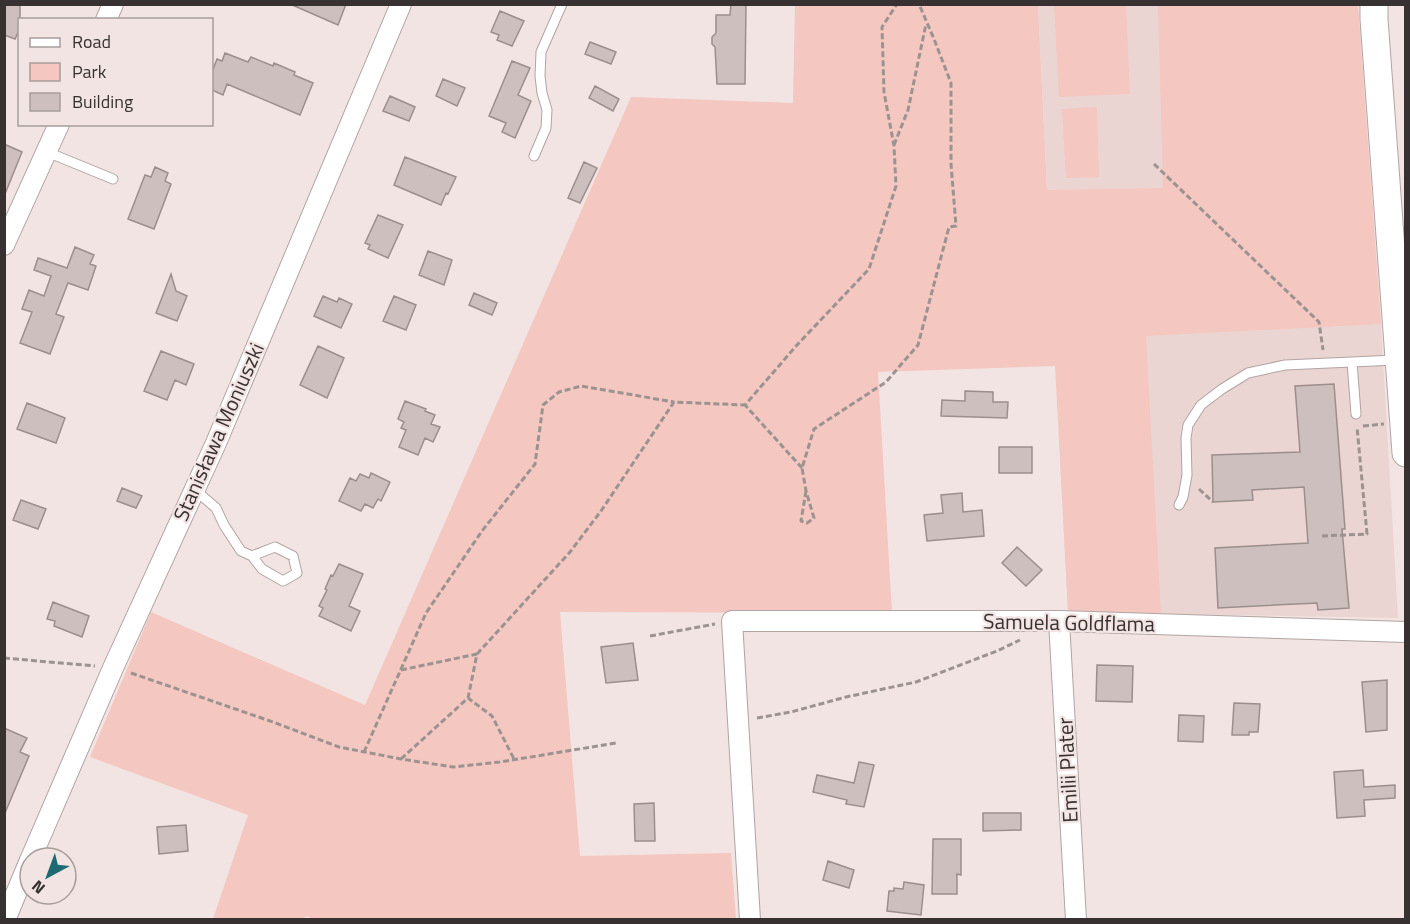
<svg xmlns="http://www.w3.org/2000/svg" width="1410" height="924" font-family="'Titillium Web',sans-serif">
  <rect width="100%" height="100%" fill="#f2e4e2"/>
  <!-- built -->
  <path fill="#ebd5d2" d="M1038 5H1358L1381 324 1398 618 1068 612Z"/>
  <!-- green -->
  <path fill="#f4c7c0" d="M795 5H1038L1047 190 1163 188 1158 5H1358L1381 324 1146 336 1161 613 1068 612 1055 366 878 372 892 613 560 612 580 856 731 853 736 919 313 920 308 916 300 920 213 919 248 815 90 757 151 612 365 705 631 97 793 103Z
    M1054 5H1126L1130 94 1059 97Z
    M1097 107 1099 177 1066 178 1062 109Z"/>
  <!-- building -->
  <path fill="#ccbfbd" stroke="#9b8e8c" stroke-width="1.5" d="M4 4H20V28L15 39 4 35Z
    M290 4H346L338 25Z
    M731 4H746L745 84H717L715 47 712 44V37L716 33V15H730Z
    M500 11 524 21 512 46 497 40 499 35 491 32Z
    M590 42 616 52 611 64 585 54Z
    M225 53 248 62 251 57 273 66 274 63 295 72 294 75 313 83 300 115 227 84 223 95 212 90V72L217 59 222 61Z
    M512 61 530 68 518 95 531 101 515 138 502 132 506 123 489 116Z
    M443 79 465 88 457 106 436 96Z
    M595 86 619 99 613 111 589 98Z
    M390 96 415 107 409 121 383 111Z
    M4 144 22 152 5 194H4Z
    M405 157 456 177 448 194 446 193 441 205 394 185Z
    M584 162 597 168 580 203 568 198Z
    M155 167 168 173 165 181 171 184 154 229 128 219 145 175 151 177Z
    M378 215 403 225 388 258 368 249 370 245 365 243Z
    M75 247 94 255 90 264 96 266 88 290 68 283 56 314 64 317 50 354 20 343 32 312 22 309 29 290 44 296 51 276 34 270 38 258 67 268Z
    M428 251 452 260 444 285 419 275Z
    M171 274 176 291 187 296 177 321 156 313Z
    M474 293 497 303 492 315 469 305Z
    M323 296 337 302 339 298 352 304 341 328 314 316Z
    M394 296 416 305 406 330 383 321Z
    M318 346 344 358 327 398 300 385Z
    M161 351 194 364 186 385 175 380 167 400 144 391Z
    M1334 384 1345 529H1342L1349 608 1318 610 1317 603 1218 608 1215 548 1308 543 1304 487 1252 490 1253 500 1213 502 1212 455 1300 452 1295 386Z
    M965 391 993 392V402H1008L1007 418 941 416 942 400 965 401Z
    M405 401 426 409 425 411 435 415 431 424 440 427 433 442 425 438 418 455 399 447 406 430 401 428 404 422 398 419Z
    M27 403 65 418 56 443 17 429Z
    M999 447H1032V473H999Z
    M371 473 390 482 381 501 378 499 373 508 365 504 361 511 339 501 350 478 356 481 360 474 369 478Z
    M122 488 142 496 136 508 117 501Z
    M962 493 963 512 982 510 984 536 927 541 924 515 943 513 941 495Z
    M21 500 46 509 38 529 13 520Z
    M1017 547 1042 570 1026 586 1002 563Z
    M339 564 363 574 349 606 360 611 351 631 319 616 323 608 319 606 327 590 325 589 331 575 333 576Z
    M53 602 89 616 82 637 54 626 55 621 47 619Z
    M633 643 638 680 606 683 601 647Z
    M1097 665 1133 666 1132 702 1096 701Z
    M1387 680V730L1366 732 1362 682Z
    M1234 703 1260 704 1258 732H1249V735H1232Z
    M1179 715 1204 716 1203 742 1178 741Z
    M4 728 27 738 20 752 29 756 5 813Z
    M859 762 874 765 864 807 846 804 847 800 813 792 817 775 854 783Z
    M1363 770 1364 787 1395 785V798L1364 800 1365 816 1337 818 1334 772Z
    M654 803 655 841H635L634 804Z
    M983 813H1021V830L983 831Z
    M186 825 188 851 159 854 157 827Z
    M933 839H961V875L957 874V894H932Z
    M828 861 854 870 849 888 823 880Z
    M904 882 924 885 921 915 887 911 889 891H894V888L903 889Z"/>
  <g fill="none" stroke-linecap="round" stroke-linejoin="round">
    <defs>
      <path id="lane" d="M47 152 113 179
        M534 156 546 128 547 110 542 93 540 76 541 52 562 4
        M1352 362 1356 414
        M195 490 216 508 224 525 241 551 252 556 262 569 283 581 297 573 293 556 275 547 252 556
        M1179 505 1183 497 1187 475 1186 438 1188 425 1201 405 1222 389 1248 373 1285 365 1396 360"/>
      <path id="street" d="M106 20 113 4
        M4 245 59 124
        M1059 621 1076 920
        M31 858 113 668 216 443 401 4
        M5 920 30 860
        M750 920 732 621H1059L1406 632"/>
      <path id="secondary" d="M1374 4V19L1406 453"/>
    </defs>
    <!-- lane casing -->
    <use href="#lane" stroke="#b1a4a2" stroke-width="11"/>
    <!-- street casing -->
    <use href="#street" stroke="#b1a4a2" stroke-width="22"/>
    <!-- secondary casing -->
    <use href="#secondary" stroke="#b1a4a2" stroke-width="29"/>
    <!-- path -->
    <path stroke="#9c9391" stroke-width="3" stroke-dasharray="6 3" stroke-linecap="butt" d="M894 145 908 110 926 24
      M1154 164 1319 322 1323 350
      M1363 426 1384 424
      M802 468 745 405 797 345 869 269 896 186 894 146 884 92 882 27 897 4
      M1199 489 1213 502
      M806 491 801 521 807 523 814 518 806 491 802 468 814 429 886 382 918 345 949 227 956 226 951 164V83L934 39 919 4
      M1322 536 1367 534 1357 427
      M650 636 715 624
      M477 654 570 552 601 511 674 402 744 405
      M4 658 95 666
      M401 670 477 654 468 698
      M131 673 273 722 339 747 401 759 453 767 500 762 616 743
      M757 718 791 712 846 697 916 682 997 651 1020 640
      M364 752 426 613 482 531 535 464 543 405 559 392 581 386 674 402
      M401 759 468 698 492 716 514 759"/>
    <!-- lane -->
    <use href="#lane" stroke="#fff" stroke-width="9"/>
    <!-- street -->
    <use href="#street" stroke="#fff" stroke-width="20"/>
    <!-- secondary -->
    <use href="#secondary" stroke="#fff" stroke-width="27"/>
  </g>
  <g text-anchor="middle" stroke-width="4.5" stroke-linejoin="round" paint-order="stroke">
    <!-- street labels -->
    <g font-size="21" fill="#373231" stroke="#f2e4e2">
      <text transform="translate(219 432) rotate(-66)" y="7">Stanisława Moniuszki</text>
      <text transform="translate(1069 623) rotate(1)" y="7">Samuela Goldflama</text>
      <text transform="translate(1068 770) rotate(-93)" y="7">Emilii Plater</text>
    </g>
  </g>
  <!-- border -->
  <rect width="1410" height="924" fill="none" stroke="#373231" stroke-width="12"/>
  <!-- legend -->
  <rect x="18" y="18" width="195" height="108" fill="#f2e4e2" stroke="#a79d9b" stroke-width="1.5"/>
  <rect x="30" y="38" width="30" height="9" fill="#ffffff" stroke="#a79d9b" stroke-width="1.5"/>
  <text x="72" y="48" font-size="18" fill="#373231">Road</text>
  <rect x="30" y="63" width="30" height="18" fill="#f4c7c0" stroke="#a79d9b" stroke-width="1.5"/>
  <text x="72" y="78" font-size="18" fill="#373231">Park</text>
  <rect x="30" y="93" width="30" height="18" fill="#ccbfbd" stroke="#a79d9b" stroke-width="1.5"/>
  <text x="72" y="108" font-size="18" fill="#373231">Building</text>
  <!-- north arrow -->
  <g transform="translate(48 876) rotate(221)"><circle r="28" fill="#f2e4e2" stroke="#a79d9b" stroke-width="1.5"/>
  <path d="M0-4.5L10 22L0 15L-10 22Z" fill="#1f6973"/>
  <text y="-9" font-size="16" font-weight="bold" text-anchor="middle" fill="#373231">N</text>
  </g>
</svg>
